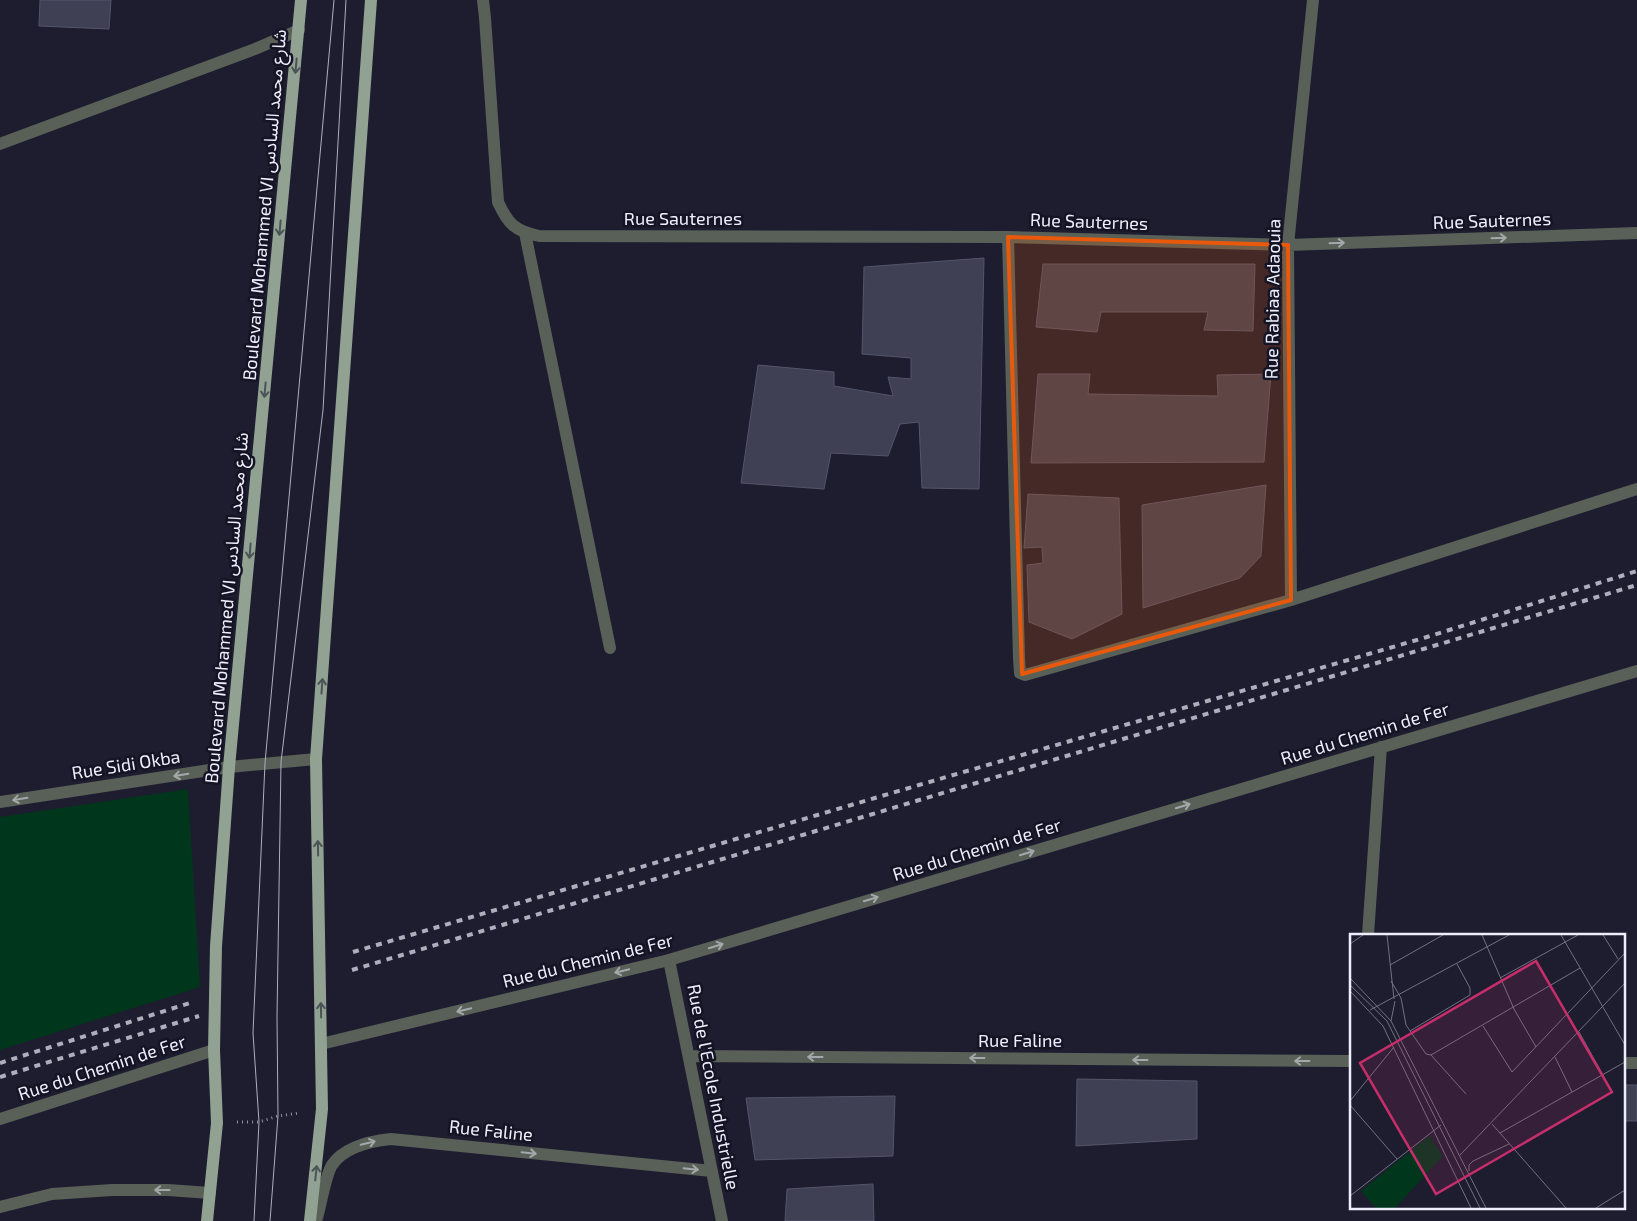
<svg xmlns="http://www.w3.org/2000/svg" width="1637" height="1221" font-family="'Exo 2','Noto Sans Arabic',sans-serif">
  <rect width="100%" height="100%" fill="#1d1d2f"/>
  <!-- green -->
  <path fill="#00361b" d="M188 789 200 987 0 1050V817Z"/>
  <!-- building -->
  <path fill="#3f4054" stroke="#54556a" d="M40 0H111L109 29 39 26Z
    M984 258 979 489 922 488 919 422 900 424 888 456 831 453 824 489 741 483 758 365 834 372V386L893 396 888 377 911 379V358L862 354 864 267Z
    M1043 264H1255L1253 331 1204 330 1208 312H1101L1097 332 1036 327Z
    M1038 374H1090L1088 394 1218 396 1217 375 1271 374 1264 462 1031 463Z
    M1266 485 1261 556 1240 578 1143 608 1142 505Z
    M1028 494 1119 498 1122 614 1072 639 1029 622 1027 565 1043 563 1042 547 1024 548Z
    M1077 1079 1197 1081V1139L1076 1146Z
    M1623 1085H1637V1121H1623Z
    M895 1096 893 1156 755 1160 746 1098Z
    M873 1184 874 1221H785L787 1189Z"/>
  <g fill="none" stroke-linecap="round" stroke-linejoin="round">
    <!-- path -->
    <path stroke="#8e8e9e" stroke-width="3" stroke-dasharray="1 4" stroke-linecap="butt" d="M237 1122H259L278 1116 300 1113"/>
    <!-- lane -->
    <path stroke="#586058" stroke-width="12" d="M0 1119 214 1050
      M0 1207 52 1194 112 1190H168L210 1193"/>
    <!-- street -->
    <path stroke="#586058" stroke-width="12" d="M483 0 485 18 498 202C508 224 515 231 539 236L1008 237 1288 245 1637 233
      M0 144 255 49 299 30
      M525 233 610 648
      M1008 237 1019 658 1020 673 1025 675 1291 600 1637 489
      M1291 600 1288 245 1313 0
      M0 802 229 767 316 759
      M1368 935 1381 747
      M669 960 722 1221
      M321 1044 669 960 1637 671
      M689 1056 1351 1061
      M1623 1063H1637
      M316 1221C321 1206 325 1176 332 1165 345 1146 371 1141 391 1139L712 1171"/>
    <!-- primary -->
    <path stroke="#91a192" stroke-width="12" d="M207 1221 217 1123 214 1050 216 946 229 767 301 0
      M310 1221 322 1109 316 759 371 0"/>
    <!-- tram -->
    <path stroke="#aeaebd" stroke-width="1" d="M254 1221 259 1122 253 1033 265 763 334 0
      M270 1221 278 1116 277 1017 281 762 323 410 346 0"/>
    <!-- rail -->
    <path stroke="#aeaebd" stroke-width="4" stroke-dasharray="6 6" stroke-linecap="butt" d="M353 952 919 785 1427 637 1637 571
      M352 970 1637 585
      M0 1063 193 1002
      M0 1077 199 1016"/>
  </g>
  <!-- one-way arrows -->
  <defs><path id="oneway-shaft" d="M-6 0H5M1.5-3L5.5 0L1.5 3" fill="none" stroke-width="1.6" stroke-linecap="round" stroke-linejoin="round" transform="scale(1.25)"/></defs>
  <g stroke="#4c5356">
    <use href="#oneway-shaft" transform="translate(296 66) rotate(95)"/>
    <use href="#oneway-shaft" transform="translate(280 228) rotate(95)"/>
    <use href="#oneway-shaft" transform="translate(265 390) rotate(95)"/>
    <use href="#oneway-shaft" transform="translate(250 551) rotate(95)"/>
    <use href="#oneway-shaft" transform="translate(322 686) rotate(-86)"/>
    <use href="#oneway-shaft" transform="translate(318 848) rotate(-91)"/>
    <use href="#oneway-shaft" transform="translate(321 1010) rotate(-91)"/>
    <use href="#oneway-shaft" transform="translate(316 1173) rotate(-84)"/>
  </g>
  <g stroke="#a3a8aa">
    <use href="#oneway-shaft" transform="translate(1499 238) rotate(-2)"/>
    <use href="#oneway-shaft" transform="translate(1337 243) rotate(-2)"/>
    <use href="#oneway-shaft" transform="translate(181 775) rotate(171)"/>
    <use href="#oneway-shaft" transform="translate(20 799) rotate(171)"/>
    <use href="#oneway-shaft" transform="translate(1183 806) rotate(-17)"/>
    <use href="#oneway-shaft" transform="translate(1027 853) rotate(-17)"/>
    <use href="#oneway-shaft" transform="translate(871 899) rotate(-17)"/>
    <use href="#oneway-shaft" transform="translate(716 946) rotate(-17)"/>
    <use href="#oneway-shaft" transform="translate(622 971) rotate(166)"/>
    <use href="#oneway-shaft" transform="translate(464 1010) rotate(166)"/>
    <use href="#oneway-shaft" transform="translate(815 1057) rotate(-180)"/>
    <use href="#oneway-shaft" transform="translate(977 1058) rotate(-180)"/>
    <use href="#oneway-shaft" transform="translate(1140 1060) rotate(-180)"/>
    <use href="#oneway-shaft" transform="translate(1302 1061) rotate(-180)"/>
    <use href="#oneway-shaft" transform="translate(368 1143) rotate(-13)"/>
    <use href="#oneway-shaft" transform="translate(529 1153) rotate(6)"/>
    <use href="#oneway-shaft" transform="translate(691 1169) rotate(6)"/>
    <use href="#oneway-shaft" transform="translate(162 1190) rotate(-180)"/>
  </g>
  <!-- marked area -->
  <path fill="#e8590c" fill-opacity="0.2" stroke="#e8590c" stroke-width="4" stroke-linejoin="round" d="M1008 237 1288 245 1291 600 1022 674Z"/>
  <g text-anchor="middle" stroke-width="5" stroke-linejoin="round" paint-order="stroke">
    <!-- street labels -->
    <g font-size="18" fill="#eeeffc" stroke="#141425">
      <text transform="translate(265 205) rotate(-85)" y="6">Boulevard Mohammed VI شارع محمد السادس</text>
      <text x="683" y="225">Rue Sauternes</text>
      <text transform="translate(1492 221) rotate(-2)" y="6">Rue Sauternes</text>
      <text transform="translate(1089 222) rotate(2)" y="6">Rue Sauternes</text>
      <text transform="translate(1273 299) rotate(-89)" y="6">Rue Rabiaa Adaouia</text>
      <text transform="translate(227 608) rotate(-85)" y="6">Boulevard Mohammed VI شارع محمد السادس</text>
      <text transform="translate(1365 734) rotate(-17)" y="6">Rue du Chemin de Fer</text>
      <text transform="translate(126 765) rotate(-9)" y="6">Rue Sidi Okba</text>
      <text transform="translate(977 850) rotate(-17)" y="6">Rue du Chemin de Fer</text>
      <text transform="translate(588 961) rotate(-14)" y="6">Rue du Chemin de Fer</text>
      <text x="1020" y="1047">Rue Faline</text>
      <text transform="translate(102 1068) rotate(-18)" y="6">Rue du Chemin de Fer</text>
      <text transform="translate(713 1087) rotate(79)" y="6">Rue de l'Ecole Industrielle</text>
      <text transform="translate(491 1131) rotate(6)" y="6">Rue Faline</text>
    </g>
  </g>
  <!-- overview -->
  <g transform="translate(1350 934)">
    <rect width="275" height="275" fill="#1d1d2f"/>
    <path d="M79 202 93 222 45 274H26L11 257Z" fill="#00361b"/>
    <path fill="none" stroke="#717181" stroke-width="1" d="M37 1 44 65M132 1 164 75 186 113M211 1 275 111M253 1 268 25M0 10 13 1M40 31 93 1M0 44 41 87 136 274M150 44 228 1M41 47 51 64 56 91 76 120 81 121 230 34M0 51 37 87 130 274M0 57 33 92 121 274M20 76 159 1M41 87 45 67M133 92 162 138 275 19M60 97 120 61V54L107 30M229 98 253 141M81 121 116 160M205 123 222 158M0 167 44 113M0 171 47 225M142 190 216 274M150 199 275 128M110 221 275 49M119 237V231L123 227 159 210M0 262 91 191M246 274 275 256"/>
    <path fill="#c62e6b" fill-opacity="0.15" stroke="#c62e6b" stroke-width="2.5" d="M186 27 262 158 86 260 10 129Z"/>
    <rect width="275" height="275" fill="none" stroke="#eeeffc" stroke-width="2.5"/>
  </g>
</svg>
